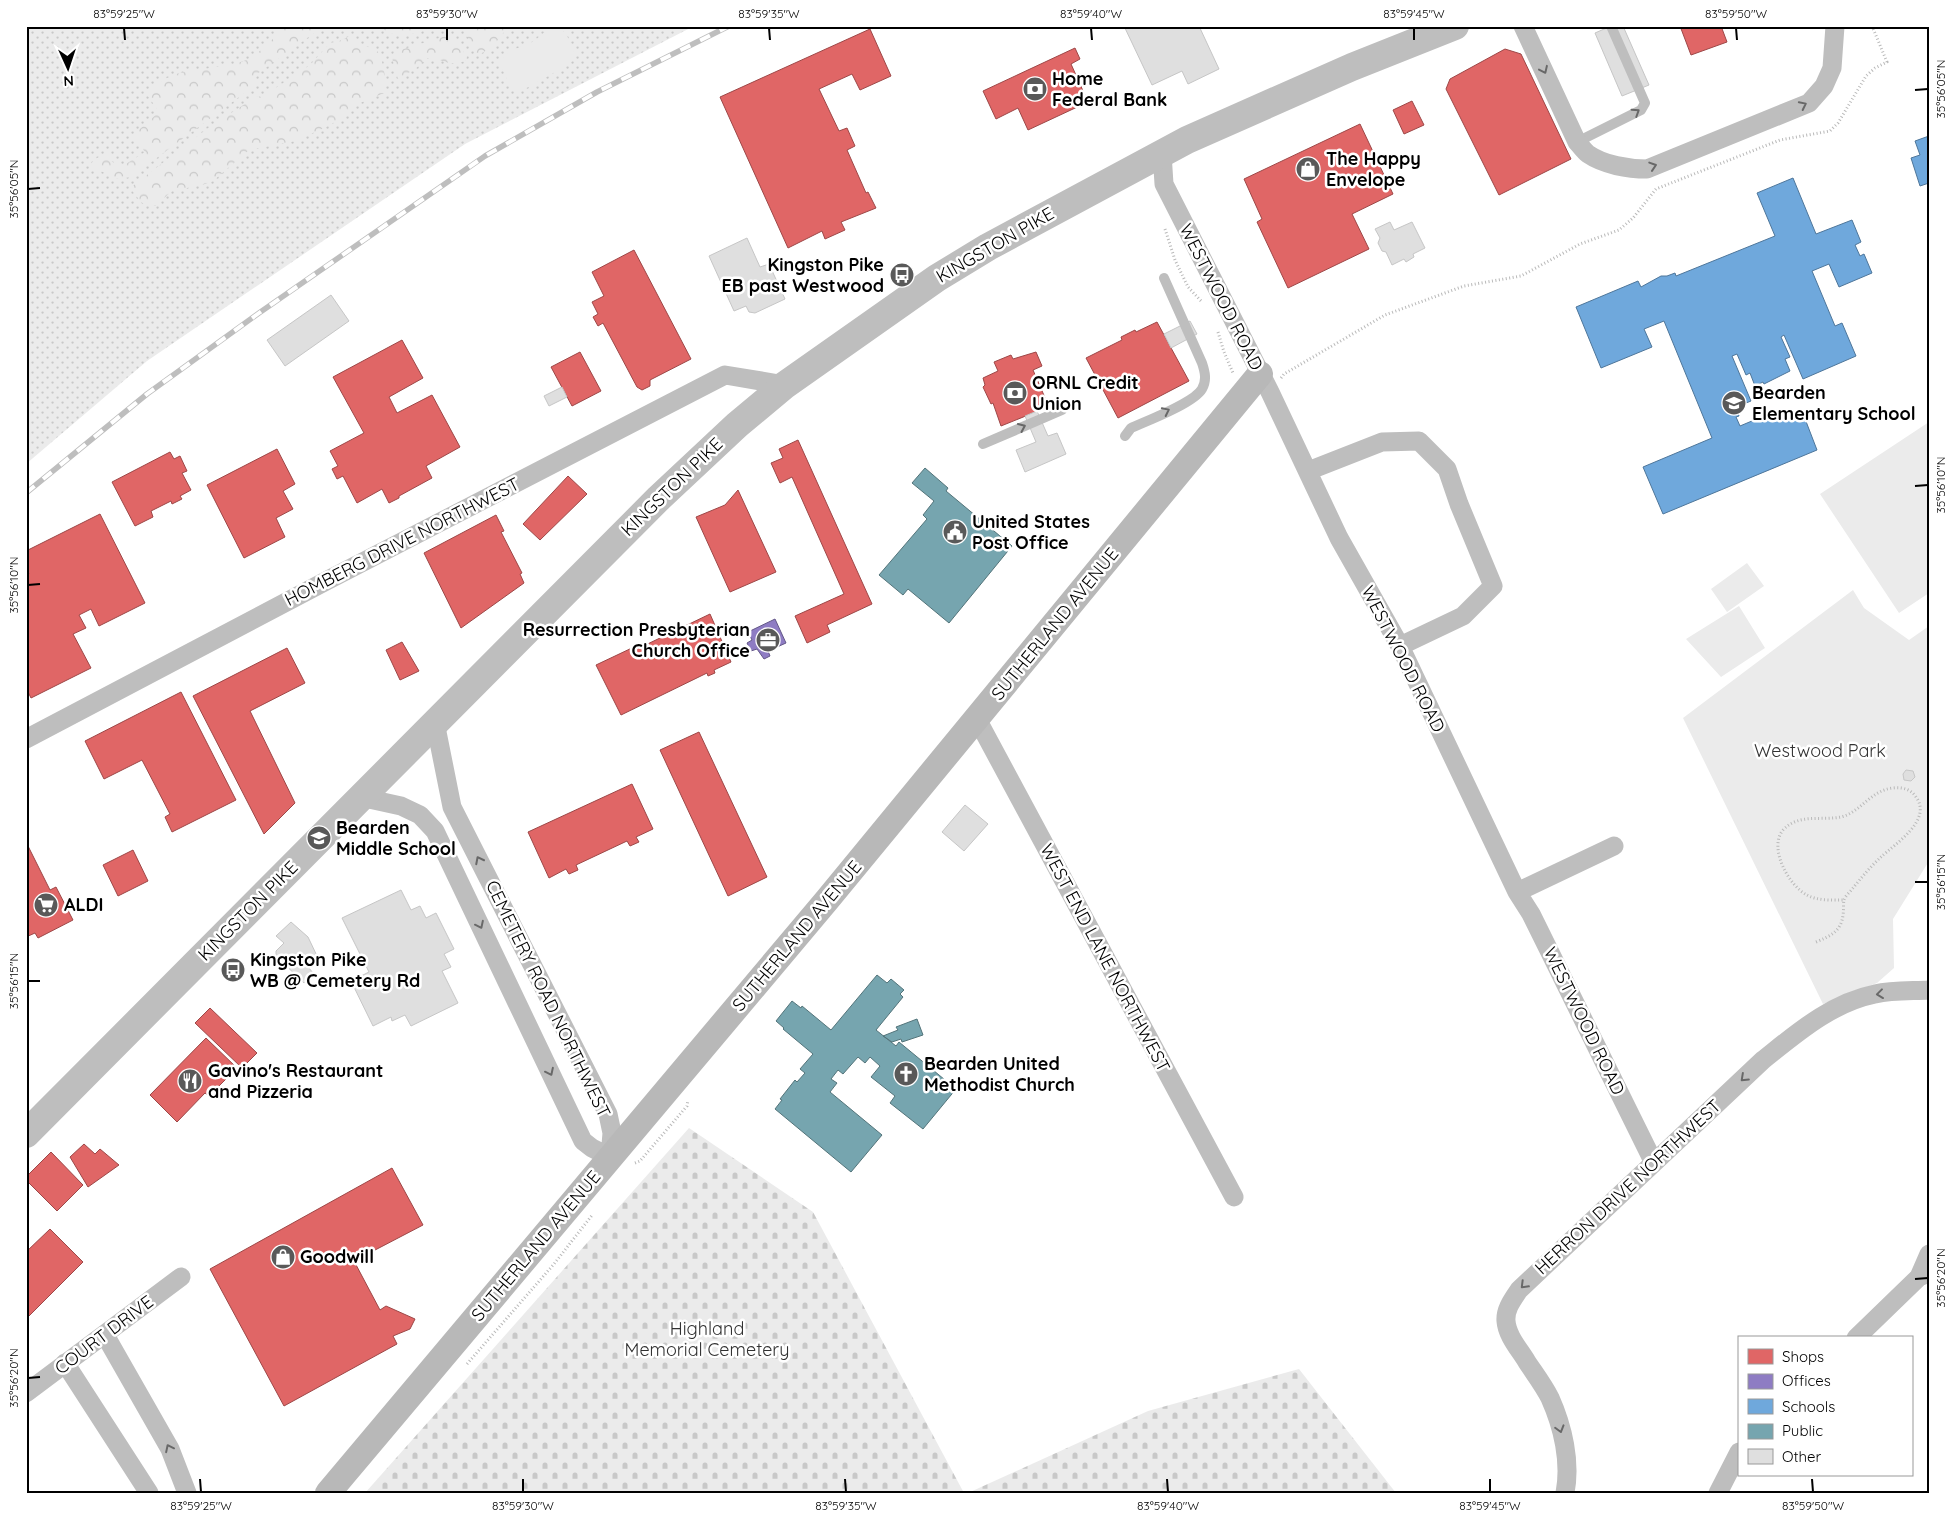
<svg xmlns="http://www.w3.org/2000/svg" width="1955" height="1519" font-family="Quicksand,sans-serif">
  <defs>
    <pattern id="grass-dots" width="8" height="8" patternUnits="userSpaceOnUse" patternTransform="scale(1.25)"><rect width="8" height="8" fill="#ebebeb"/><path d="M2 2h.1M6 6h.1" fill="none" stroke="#c8c8c8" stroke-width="1.8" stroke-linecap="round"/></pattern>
    <pattern id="forest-crowns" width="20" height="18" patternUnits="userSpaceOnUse" patternTransform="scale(1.25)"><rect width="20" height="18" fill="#ebebeb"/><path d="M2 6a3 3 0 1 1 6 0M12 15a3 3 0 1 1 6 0" fill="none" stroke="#c8c8c8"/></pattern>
    <pattern id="cemetery-stones" width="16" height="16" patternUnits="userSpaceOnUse" patternTransform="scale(1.25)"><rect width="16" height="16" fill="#ebebeb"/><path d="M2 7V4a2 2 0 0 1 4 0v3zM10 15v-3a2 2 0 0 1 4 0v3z" fill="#c8c8c8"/></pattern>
  </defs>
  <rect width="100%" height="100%" fill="#fff"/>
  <!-- grass -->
  <path fill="url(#grass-dots)" d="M26 26H694L465 144 147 361 26 464Z"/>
  <!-- forest -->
  <path fill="url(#forest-crowns)" d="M285 26H324L257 74 254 86 131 177 118 179 90 166C93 158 102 155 109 155L111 161 121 167 145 152 133 135 159 112 146 93 149 89 167 78 179 73 235 64 249 59 265 47Z
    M382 26H433C419 34 402 38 386 32Z
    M470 26H509L492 47 477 56 465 32 466 29Z
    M449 35 453 36 467 57 465 61C446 67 446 59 428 58L415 69 398 79 392 58 394 52Z
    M350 36C355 38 356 40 359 43 364 47 373 47 377 51 383 57 388 86 384 93L360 103 337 121 324 128 295 141 249 150 213 181 202 185 172 191 155 206H147L141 202 130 188 208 128 257 96 262 97 310 65 330 43 339 41Z"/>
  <!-- cemetery -->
  <path fill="url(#cemetery-stones)" d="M689 1128 813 1212 964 1493H365Z
    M1299 1369 1396 1493H968L1148 1411Z"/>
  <!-- park -->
  <path fill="#ebebeb" d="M551 27H559C568 35 574 46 575 58L568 65 523 90H515L509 84 500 64C505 49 519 49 532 42 539 38 545 31 551 27Z
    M1929 422V593L1899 613 1820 494Z
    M1747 563 1764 586 1727 612 1711 589Z
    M1853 590 1864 608 1909 640 1929 626V861L1893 919 1894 968 1877 983 1823 1004 1683 718Z
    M1739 606 1765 648 1721 677 1686 639Z"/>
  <!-- shops -->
  <path fill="#e06666" stroke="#9d4747" d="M1680 26H1721L1727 42 1691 55Z
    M870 29 891 76 860 90 852 74 819 89 839 131 847 128 855 146 847 150 866 193 868 192 876 208 841 222 845 230 825 239 822 231 788 248 720 97Z
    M1075 48 1080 59 1071 64 1088 102 1028 130 1018 108 996 119 983 91Z
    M1505 49 1521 54 1571 159 1499 195 1446 89 1450 79Z
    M1412 101 1424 125 1404 134 1393 110Z
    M1360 124 1393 194 1352 214 1369 249 1288 288 1257 222 1262 219 1244 179Z
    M634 250 691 359 650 380V386L642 390 637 387 603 323 598 326 593 317 598 314 592 302 604 296 592 272Z
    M1157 322 1189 381 1118 418 1086 358 1122 340 1121 337 1135 330 1136 332Z
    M402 340 423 378 389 397 397 413 432 395 460 447 426 466 432 478 399 496V498L389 503 382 489 357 503 343 476 337 479 332 469 338 466 330 451 364 433 333 377Z
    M580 352 601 391 572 406 551 367Z
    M1036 352 1042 366 1033 370 1046 400 1040 402 1043 409 1001 426 993 403 991 404 983 387 985 385 983 378 998 371 994 362 1011 355 1013 359Z
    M798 440 872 604 827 625 830 632 807 643 795 616 844 594 792 477 780 483 771 463 783 458 779 449Z
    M277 449 295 484 283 491 293 509 276 518 285 537 244 558 207 485Z
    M170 452 174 459 180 456 187 471 182 473 191 490 180 496 182 499 172 504 171 501 151 511 153 517 135 526 112 482Z
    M568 476 587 494 540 540 523 524Z
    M738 490 776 572 730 592 696 517 725 505Z
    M100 514 145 603 99 626 91 609 79 615 86 628 73 634 91 668 31 698 26 688V575L29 574 26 569V551Z
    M496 515 504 531 501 532 522 573 520 574 524 583 461 628 424 553Z
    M710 614 731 662 714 670 715 673 708 676 707 673 621 715 596 665 634 647 635 650Z
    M402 642 419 671 400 680 386 650Z
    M287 648 305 683 250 711 295 803 264 834 193 696Z
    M181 692 236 800 172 832 165 817 170 814 142 760 104 779 85 741Z
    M699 732 767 877 728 896 660 750Z
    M632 784 653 829 636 837 639 842 630 846 627 841 576 865 578 870 569 874 566 869 549 878 528 832Z
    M26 842 50 890 56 887 73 920 38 938 35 933 26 937Z
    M133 850 148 881 118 896 103 865Z
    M210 1008 257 1053 242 1068 195 1023Z
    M206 1038 237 1068 209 1096 205 1093 177 1122 150 1095Z
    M84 1144 95 1154 100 1149 119 1165 88 1187 70 1157Z
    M51 1152 83 1185 57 1211 26 1180V1177Z
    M392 1168 423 1225 354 1261 380 1310 386 1306 415 1319 410 1329 393 1336 397 1344 284 1406 210 1269Z
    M50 1229 83 1262 26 1319V1252Z"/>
  <!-- offices -->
  <path fill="#8e7cc3" stroke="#635788" d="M775 619 786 643 768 651 770 656 764 659 757 649 751 651 747 643 752 640 748 632Z"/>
  <!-- schools -->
  <path fill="#6fa8dc" stroke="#4e769a" d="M1929 136V183L1920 186 1911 158 1920 155 1915 141Z
    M1793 178 1816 234 1852 220 1861 242 1855 245 1860 256 1864 254 1872 273 1839 287 1829 264 1812 271 1835 326 1842 323 1856 356 1803 379 1784 335 1781 337 1790 357 1785 359 1790 371 1764 384 1763 382 1755 386 1750 373 1746 375 1737 354 1732 356 1751 401 1736 407 1739 416 1736 417 1740 426 1759 418 1757 413 1766 409 1768 414 1777 410 1781 420 1802 411 1817 450 1663 514 1643 467 1712 438 1664 321 1644 329 1652 347 1601 368 1576 307 1638 281 1641 287 1661 276H1667L1675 273 1676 276 1775 236 1757 193Z"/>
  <!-- public -->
  <path fill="#76a5af" stroke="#53747a" d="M925 468 948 488 946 491 1012 546 949 623 908 589 903 595 879 575 927 519 923 515 934 501 912 483Z
    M877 975 887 983 891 979 904 990 900 994 903 997 876 1030 896 1046 899 1042 956 1089 923 1129 890 1103 895 1096 871 1077 880 1066 870 1057 865 1063 858 1057 843 1074 838 1070 831 1079 837 1083 830 1092 882 1135 851 1172 775 1109 782 1100 780 1099 795 1080 797 1082 805 1073 800 1069 813 1054 783 1029 784 1028 776 1021 792 1001 801 1008 802 1006 831 1030Z
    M917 1019 923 1035 902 1042 901 1039 892 1042 883 1036 898 1030 896 1027Z"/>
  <!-- building -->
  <path fill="#dfdfdf" stroke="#c6c6c6" d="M1124 26H1199L1219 69 1188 84 1182 71 1152 85Z
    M1611 26H1623L1649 85 1622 96 1595 33Z
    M1390 222 1394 230 1412 222 1425 248 1413 254 1414 257 1406 262 1404 259 1392 265 1386 252 1382 251 1378 243 1380 238 1375 229Z
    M747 238 760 267 769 264 785 299 755 313 749 312 746 306 734 311 709 256Z
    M331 295 349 321 285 366 267 340Z
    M1190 321 1197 334 1171 348 1164 334Z
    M562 387 567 397 549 406 544 396Z
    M1037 411 1048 436 1057 433 1066 454 1025 472 1016 450 1036 442 1025 416Z
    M1906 770 1913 771 1915 777 1911 781 1904 780 1903 774Z
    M965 805 988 824 964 851 942 832Z
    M401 890 411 910 420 906 426 918 436 913 454 949 444 954 451 967 442 971 458 1003 411 1026 405 1015 392 1021 391 1017 373 1026 351 981 369 972 342 918Z
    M291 922 308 937 318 958 308 967 314 974 304 983 276 956V951L284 943 276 936Z"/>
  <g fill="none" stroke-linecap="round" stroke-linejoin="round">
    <!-- path -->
    <path stroke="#b9b9b9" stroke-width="3" stroke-dasharray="1 2.5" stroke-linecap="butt" d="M1165 229 1175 260 1188 287 1202 302
      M1218 332 1224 352 1233 373
      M1281 378 1284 374 1385 315 1464 286 1521 276 1580 244 1619 230 1633 218 1656 189 1780 140 1830 131 1838 123 1866 76 1875 68 1887 62 1872 26
      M1816 942C1830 936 1841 932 1843 915 1844 910 1843 904 1844 900 1845 896 1851 891 1853 888 1862 877 1871 866 1881 857 1895 844 1933 820 1916 797 1911 789 1902 787 1893 788 1871 790 1861 812 1841 817 1821 821 1799 813 1783 830 1768 848 1789 886 1807 895 1818 901 1832 900 1844 900
      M635 1163 640 1161 687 1106 688 1100
      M467 1364 554 1264 593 1214"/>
    <!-- lane -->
    <path stroke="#bebebe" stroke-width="10" d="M1577 142 1641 110 1645 103 1611 26
      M1125 436 1131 428C1147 421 1194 403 1202 389 1207 380 1205 372 1202 363L1164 278
      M983 444 1062 410"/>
    <!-- street -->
    <path stroke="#bebebe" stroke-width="19" d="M1523 26 1577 142C1580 145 1584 151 1588 154 1604 165 1628 169 1647 169L1809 103 1824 86 1832 68 1835 26
      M1162 153 1164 184 1270 392 1339 538 1400 646 1517 892 1531 914 1654 1163
      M1308 471 1382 442 1419 441 1447 469 1459 504 1493 586 1463 616 1400 646
      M977 719 1234 1197
      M26 739 328 580 725 375 785 385
      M360 797 401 806 420 815 435 831 583 1141 592 1148 610 1157 612 1133 608 1114 452 807 435 722
      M1517 892 1614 846
      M1919 1277 1929 1254
      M105 1335 170 1449 187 1493
      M1856 1338 1919 1277 1929 1273
      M65 1363 149 1493
      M26 1393 181 1277
      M1565 1493C1571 1462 1563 1427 1550 1398 1544 1386 1535 1374 1527 1362 1520 1350 1507 1336 1506 1321 1505 1309 1513 1299 1519 1290L1763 1060C1797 1033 1831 1003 1875 994 1892 990 1911 991 1929 990
      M1718 1493 1739 1452"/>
    <!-- secondary -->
    <path stroke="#b8b8b8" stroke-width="26" d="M328 1493 827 900 1260 374"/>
    <!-- primary -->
    <path stroke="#bebebe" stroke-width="28" d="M26 1134 659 498 737 425 785 385 937 278 988 247 1187 140 1352 67 1455 26"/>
    <defs>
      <path id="rail" d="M26 493 147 394 259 313 485 156 597 92 729 26"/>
    </defs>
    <!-- rail casing -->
    <use href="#rail" stroke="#bebebe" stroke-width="5.5"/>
    <!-- rail -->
    <use href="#rail" stroke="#fff" stroke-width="4" stroke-dasharray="11" stroke-linecap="butt"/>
  </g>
  <!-- one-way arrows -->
  <defs><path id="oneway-chevron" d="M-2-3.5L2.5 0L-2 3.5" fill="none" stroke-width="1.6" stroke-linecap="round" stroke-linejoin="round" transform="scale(1.25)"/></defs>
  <g stroke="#686868">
    <use href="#oneway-chevron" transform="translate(1544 70) rotate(65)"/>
    <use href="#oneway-chevron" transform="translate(1803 105) rotate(-26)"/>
    <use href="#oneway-chevron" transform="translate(1636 112) rotate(-33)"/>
    <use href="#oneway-chevron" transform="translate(1653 166) rotate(-18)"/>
    <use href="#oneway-chevron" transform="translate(1166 411) rotate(-26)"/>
    <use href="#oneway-chevron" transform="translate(1022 427) rotate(-24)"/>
    <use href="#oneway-chevron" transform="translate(479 860) rotate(-117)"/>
    <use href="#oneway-chevron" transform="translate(480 925) rotate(64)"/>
    <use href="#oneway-chevron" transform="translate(1880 994) rotate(173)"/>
    <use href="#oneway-chevron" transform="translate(550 1072) rotate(64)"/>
    <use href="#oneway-chevron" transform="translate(1744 1078) rotate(137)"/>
    <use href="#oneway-chevron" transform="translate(1524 1285) rotate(135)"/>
    <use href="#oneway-chevron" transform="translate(1560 1429) rotate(74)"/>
    <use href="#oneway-chevron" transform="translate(169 1448) rotate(-116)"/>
  </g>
  <!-- ticks -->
  <path fill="none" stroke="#000" stroke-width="2" d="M124 28 125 40M447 28V40M769 28 770 40M1091 28 1092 40M1414 28V40M1736 28 1737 40M1915 90 1928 89M28 189 40 188M1915 486 1928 485M28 585 40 584M1915 882H1928M28 981H40M1915 1279 1928 1278M28 1378 40 1377M200 1479 201 1492M523 1479V1492M845 1479 846 1492M1167 1479 1168 1492M1490 1479V1492M1812 1479 1813 1492"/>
  <!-- icons -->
  <defs>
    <symbol id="bank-disc" viewBox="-11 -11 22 22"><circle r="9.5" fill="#595959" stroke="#fff"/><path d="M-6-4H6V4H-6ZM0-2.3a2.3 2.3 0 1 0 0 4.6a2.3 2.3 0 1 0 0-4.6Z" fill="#fff"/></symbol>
    <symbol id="shop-disc" viewBox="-11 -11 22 22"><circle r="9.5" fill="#595959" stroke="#fff"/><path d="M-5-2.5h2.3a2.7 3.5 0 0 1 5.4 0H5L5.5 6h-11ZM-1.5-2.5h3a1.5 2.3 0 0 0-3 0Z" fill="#fff"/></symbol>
    <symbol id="bus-disc" viewBox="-11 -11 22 22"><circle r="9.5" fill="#595959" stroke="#fff"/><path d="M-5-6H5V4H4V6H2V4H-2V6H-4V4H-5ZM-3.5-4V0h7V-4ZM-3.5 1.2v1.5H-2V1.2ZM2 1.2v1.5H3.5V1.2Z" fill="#fff"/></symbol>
    <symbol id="school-disc" viewBox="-11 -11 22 22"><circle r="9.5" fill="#595959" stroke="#fff"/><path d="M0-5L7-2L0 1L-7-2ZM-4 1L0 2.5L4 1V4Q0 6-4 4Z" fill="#fff"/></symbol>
    <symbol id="civic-disc" viewBox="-11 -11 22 22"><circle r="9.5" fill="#595959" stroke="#fff"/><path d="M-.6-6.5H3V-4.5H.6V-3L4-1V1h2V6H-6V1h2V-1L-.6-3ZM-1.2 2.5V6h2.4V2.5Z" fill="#fff"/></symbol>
    <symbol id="office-disc" viewBox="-11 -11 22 22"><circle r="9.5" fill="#595959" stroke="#fff"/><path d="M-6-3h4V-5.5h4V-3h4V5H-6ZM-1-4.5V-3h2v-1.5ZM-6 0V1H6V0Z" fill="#fff"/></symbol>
    <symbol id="supermarket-disc" viewBox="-11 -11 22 22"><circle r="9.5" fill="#595959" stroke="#fff"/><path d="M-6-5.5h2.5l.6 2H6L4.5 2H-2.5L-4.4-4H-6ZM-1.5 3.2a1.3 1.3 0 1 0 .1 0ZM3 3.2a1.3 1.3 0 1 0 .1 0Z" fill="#fff"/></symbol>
    <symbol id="church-disc" viewBox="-11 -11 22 22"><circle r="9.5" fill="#595959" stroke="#fff"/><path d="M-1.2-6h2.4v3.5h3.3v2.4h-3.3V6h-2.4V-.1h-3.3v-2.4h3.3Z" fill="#fff"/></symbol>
    <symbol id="restaurant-disc" viewBox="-11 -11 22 22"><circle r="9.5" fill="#595959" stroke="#fff"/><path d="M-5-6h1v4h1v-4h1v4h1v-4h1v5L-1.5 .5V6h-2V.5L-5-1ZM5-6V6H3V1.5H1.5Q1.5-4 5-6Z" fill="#fff"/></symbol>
  </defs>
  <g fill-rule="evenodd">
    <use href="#bank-disc" x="1021" y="75" width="28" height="28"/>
    <use href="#shop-disc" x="1294" y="155" width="28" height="28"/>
    <use href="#bus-disc" x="888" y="261" width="28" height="28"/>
    <use href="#bank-disc" x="1001" y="379" width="28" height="28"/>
    <use href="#school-disc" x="1720" y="389" width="28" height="28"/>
    <use href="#civic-disc" x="941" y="518" width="28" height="28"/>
    <use href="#office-disc" x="754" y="626" width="28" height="28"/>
    <use href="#school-disc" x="305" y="824" width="28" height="28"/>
    <use href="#supermarket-disc" x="32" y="891" width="28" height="28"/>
    <use href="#bus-disc" x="219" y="956" width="28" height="28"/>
    <use href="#church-disc" x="892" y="1060" width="28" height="28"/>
    <use href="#restaurant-disc" x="176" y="1067" width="28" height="28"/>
    <use href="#shop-disc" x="269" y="1243" width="28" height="28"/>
  </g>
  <g text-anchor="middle" stroke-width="5" stroke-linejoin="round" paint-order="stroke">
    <!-- poi labels -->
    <g font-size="18" font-weight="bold" fill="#000" stroke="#fff" text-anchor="start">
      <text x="1052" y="85">Home<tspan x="1052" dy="21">Federal Bank</tspan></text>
      <text x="1326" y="165">The Happy<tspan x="1326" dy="21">Envelope</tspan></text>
      <text x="884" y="271" text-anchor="end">Kingston Pike<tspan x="884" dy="21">EB past Westwood</tspan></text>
      <text x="1032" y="389">ORNL Credit<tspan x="1032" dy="21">Union</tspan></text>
      <text x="1752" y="399">Bearden<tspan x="1752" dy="21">Elementary School</tspan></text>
      <text x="972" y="528">United States<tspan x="972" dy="21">Post Office</tspan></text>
      <text x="750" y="636" text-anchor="end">Resurrection Presbyterian<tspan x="750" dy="21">Church Office</tspan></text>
      <text x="336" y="834">Bearden<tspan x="336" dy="21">Middle School</tspan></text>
      <text x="64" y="911">ALDI</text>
      <text x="250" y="966">Kingston Pike<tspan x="250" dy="21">WB @ Cemetery Rd</tspan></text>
      <text x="924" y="1070">Bearden United<tspan x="924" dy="21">Methodist Church</tspan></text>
      <text x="208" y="1077">Gavino's Restaurant<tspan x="208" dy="21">and Pizzeria</tspan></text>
      <text x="300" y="1263">Goodwill</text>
    </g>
    <!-- street labels -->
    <g font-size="18" fill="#000" stroke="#fff">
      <text transform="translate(995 245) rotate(-30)" y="6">KINGSTON PIKE</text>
      <text transform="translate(1221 297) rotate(63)" y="6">WESTWOOD ROAD</text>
      <text transform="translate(672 487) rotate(-44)" y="6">KINGSTON PIKE</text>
      <text transform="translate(402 542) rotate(-27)" y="6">HOMBERG DRIVE NORTHWEST</text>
      <text transform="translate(1055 624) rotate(-51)" y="6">SUTHERLAND AVENUE</text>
      <text transform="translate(1403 659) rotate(63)" y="6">WESTWOOD ROAD</text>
      <text transform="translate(248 911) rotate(-45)" y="6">KINGSTON PIKE</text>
      <text transform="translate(797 936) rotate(-50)" y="6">SUTHERLAND AVENUE</text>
      <text transform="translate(1105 958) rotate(62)" y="6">WEST END LANE NORTHWEST</text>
      <text transform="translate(548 999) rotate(64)" y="6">CEMETERY ROAD NORTHWEST</text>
      <text transform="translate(1584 1021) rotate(64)" y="6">WESTWOOD ROAD</text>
      <text transform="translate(1628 1187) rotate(-43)" y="6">HERRON DRIVE NORTHWEST</text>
      <text transform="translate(536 1246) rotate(-50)" y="6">SUTHERLAND AVENUE</text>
      <text transform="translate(104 1335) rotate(-37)" y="6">COURT DRIVE</text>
    </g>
    <!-- park labels -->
    <g font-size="18" fill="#323232" stroke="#fff">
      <text x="1820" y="757">Westwood Park</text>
      <text x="707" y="1335">Highland<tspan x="707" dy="21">Memorial Cemetery</tspan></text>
    </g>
  </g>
  <!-- border -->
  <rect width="1955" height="1519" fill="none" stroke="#ffffff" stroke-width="55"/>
  <!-- legend -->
  <rect x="1738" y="1336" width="175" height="140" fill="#ffffff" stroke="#999999"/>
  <rect x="1748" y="1349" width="25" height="15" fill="#e06666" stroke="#999999"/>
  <text x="1782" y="1362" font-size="15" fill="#000000">Shops</text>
  <rect x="1748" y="1374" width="25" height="15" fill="#8e7cc3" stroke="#999999"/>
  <text x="1782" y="1386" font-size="15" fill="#000000">Offices</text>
  <rect x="1748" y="1399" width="25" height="15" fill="#6fa8dc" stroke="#999999"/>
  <text x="1782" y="1412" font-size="15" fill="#000000">Schools</text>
  <rect x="1748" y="1424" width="25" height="15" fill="#76a5af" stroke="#999999"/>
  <text x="1782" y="1436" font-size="15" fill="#000000">Public</text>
  <rect x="1748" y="1449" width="25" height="15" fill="#dfdfdf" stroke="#999999"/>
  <text x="1782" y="1462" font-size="15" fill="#000000">Other</text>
  <!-- north arrow -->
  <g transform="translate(68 68) rotate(177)" stroke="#ffffff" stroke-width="4" paint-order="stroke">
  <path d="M0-4L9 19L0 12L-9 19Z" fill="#000000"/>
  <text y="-8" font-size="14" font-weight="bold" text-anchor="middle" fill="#000000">N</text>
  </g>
  <rect x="28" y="28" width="1900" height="1464" fill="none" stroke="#000" stroke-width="2"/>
  <g font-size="12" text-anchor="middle" fill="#000">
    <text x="124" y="18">83°59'25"W</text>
    <text x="447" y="18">83°59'30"W</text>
    <text x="769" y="18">83°59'35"W</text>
    <text x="1091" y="18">83°59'40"W</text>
    <text x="1414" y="18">83°59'45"W</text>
    <text x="1736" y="18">83°59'50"W</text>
    <text transform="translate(1941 89) rotate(-90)" y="4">35°56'05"N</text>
    <text transform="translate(14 189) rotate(-90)" y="4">35°56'05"N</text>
    <text transform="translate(1941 485) rotate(-90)" y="4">35°56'10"N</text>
    <text transform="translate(14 585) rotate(-90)" y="4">35°56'10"N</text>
    <text transform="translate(1941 882) rotate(-90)" y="4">35°56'15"N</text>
    <text transform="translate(14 981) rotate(-90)" y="4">35°56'15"N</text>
    <text transform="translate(1941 1278) rotate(-90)" y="4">35°56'20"N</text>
    <text transform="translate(14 1378) rotate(-90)" y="4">35°56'20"N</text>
    <text x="201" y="1510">83°59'25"W</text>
    <text x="523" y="1510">83°59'30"W</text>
    <text x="846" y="1510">83°59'35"W</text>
    <text x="1168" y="1510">83°59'40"W</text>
    <text x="1490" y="1510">83°59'45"W</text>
    <text x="1813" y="1510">83°59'50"W</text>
  </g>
</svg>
